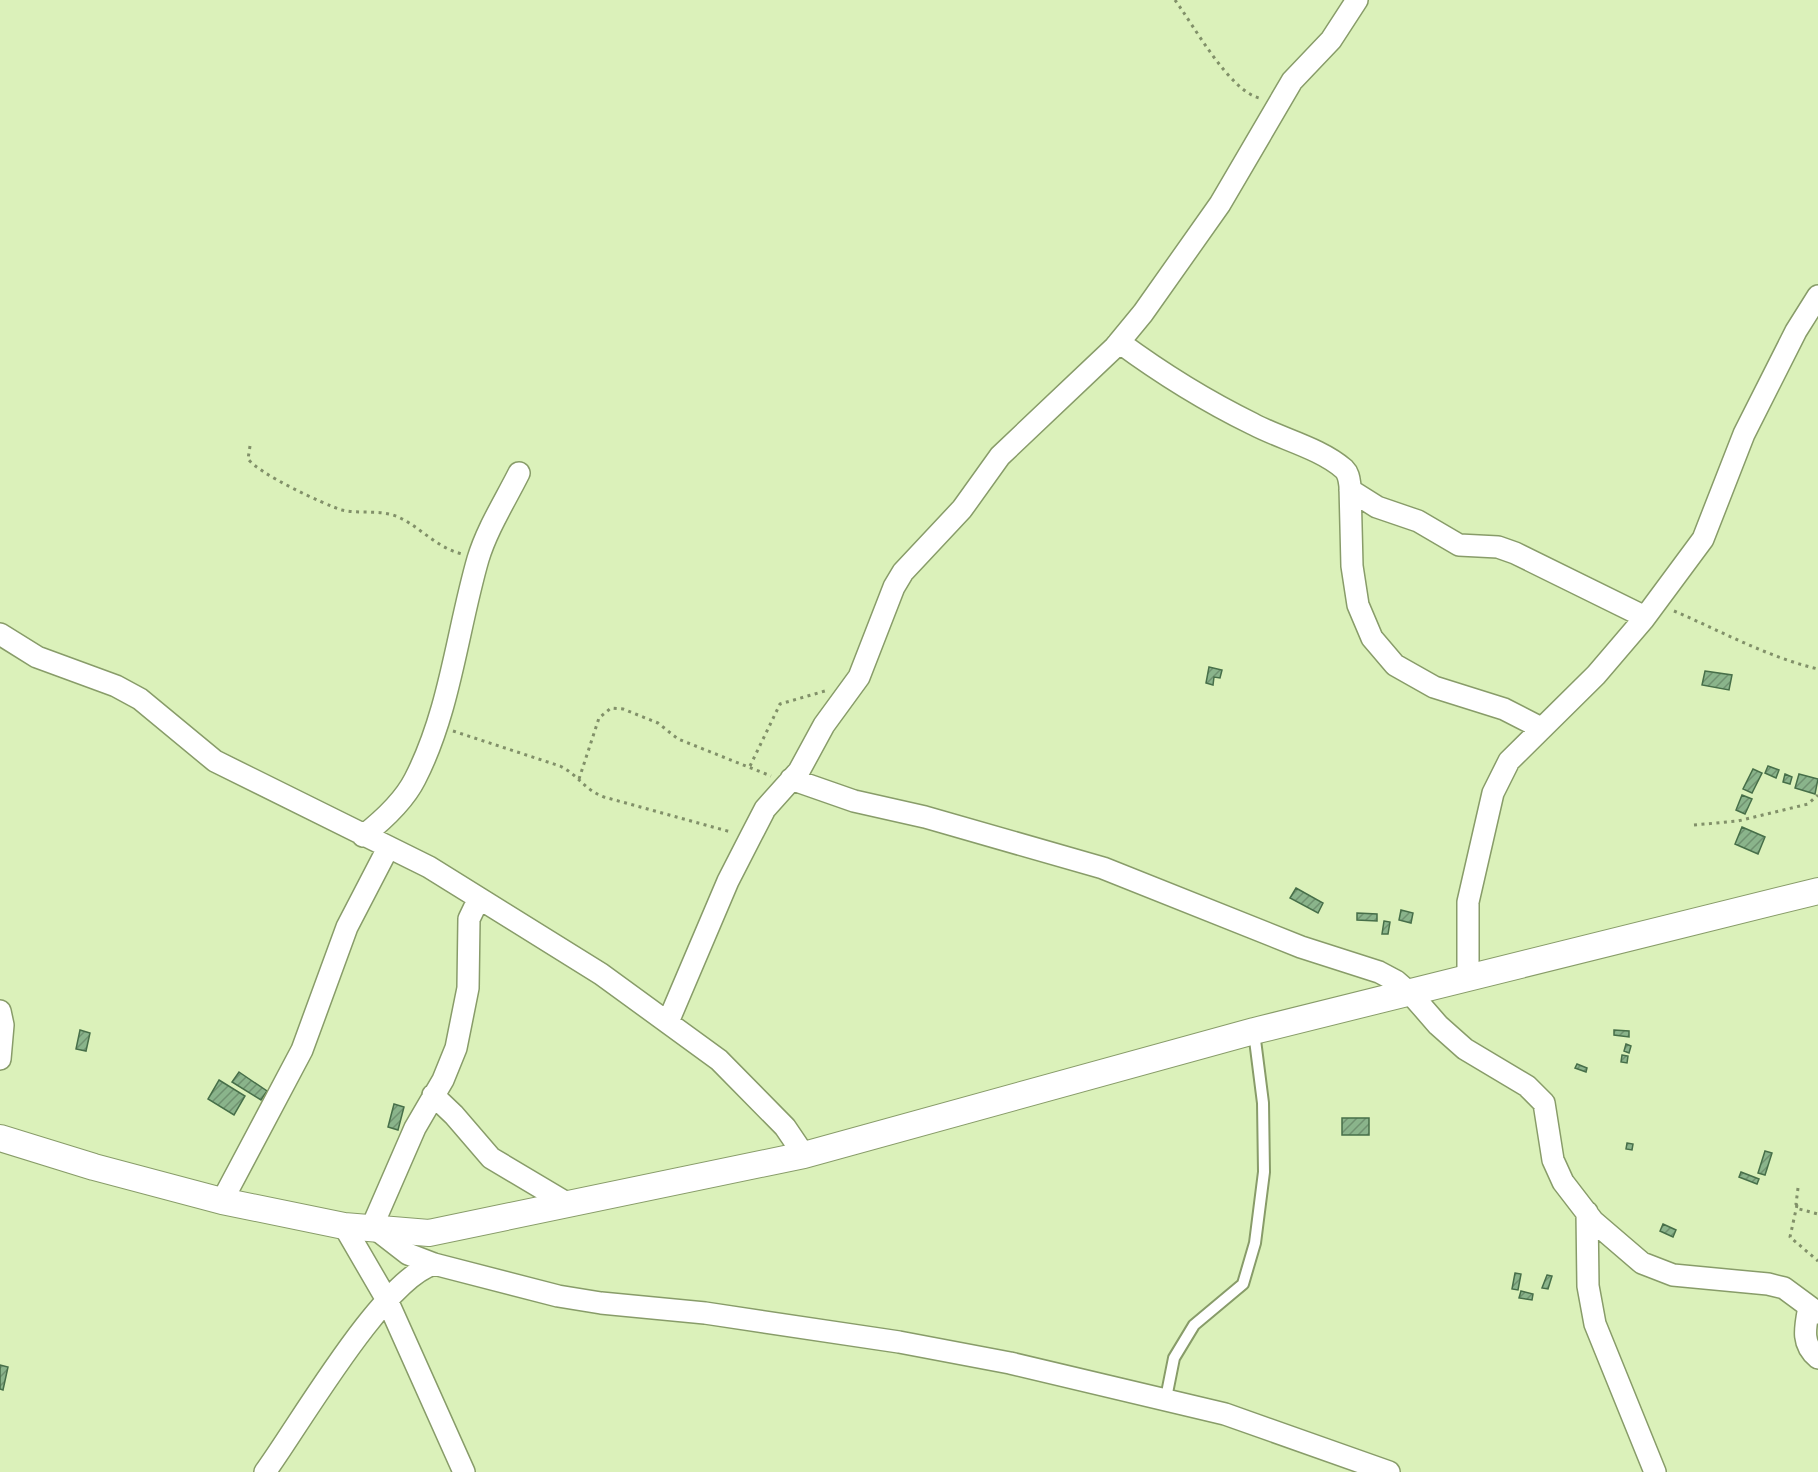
<svg xmlns="http://www.w3.org/2000/svg" width="1818" height="1472" font-family="Commissioner,sans-serif">
  <defs>
    <pattern id="building-hatch" width="6" height="6" patternUnits="userSpaceOnUse" patternTransform="scale(1.5)"><rect width="6" height="6" fill="#8ab48b"/><path d="M-1 1l2-2M0 6l6-6M5 7l2-2" fill="none" stroke="#709270"/></pattern>
  </defs>
  <rect width="100%" height="100%" fill="#dbf1ba"/>
  <!-- building -->
  <path fill="url(#building-hatch)" stroke="#476f49" stroke-width="1.5" d="M1209 667 1222 670 1220 678 1214 677 1213 685 1206 683Z
    M1705 671 1732 675 1729 690 1702 685Z
    M1768 766 1779 770 1776 778 1765 773Z
    M1753 769 1762 773 1752 793 1743 789Z
    M1785 774 1792 777 1790 784 1783 782Z
    M1799 774 1818 779 1815 794 1795 788Z
    M1742 795 1752 799 1745 814 1736 810Z
    M1742 827 1765 837 1758 854 1735 844Z
    M1296 888 1323 903 1318 913 1290 898Z
    M1401 910 1413 913 1411 923 1399 920Z
    M1357 913 1377 914V921L1357 920Z
    M1384 921 1390 922 1388 934H1382Z
    M80 1030 90 1033 86 1051 76 1049Z
    M1614 1030 1629 1031V1037L1614 1035Z
    M1626 1044 1631 1046 1629 1053 1624 1051Z
    M1622 1055 1628 1056 1627 1063 1621 1062Z
    M1577 1064 1587 1068 1586 1072 1575 1068Z
    M239 1072 267 1091 261 1100 232 1082Z
    M219 1080 245 1096 234 1115 208 1099Z
    M394 1104 404 1107 398 1130 388 1127Z
    M1342 1118H1369V1135H1342Z
    M1627 1143 1633 1144 1632 1150 1626 1149Z
    M1765 1151 1772 1153 1765 1175 1758 1173Z
    M1741 1172 1759 1179 1757 1184 1739 1177Z
    M1663 1224 1676 1230 1673 1237 1660 1231Z
    M1515 1273 1521 1274 1518 1290 1512 1289Z
    M1547 1275 1552 1276 1548 1289 1542 1288Z
    M1521 1291 1533 1294 1532 1300 1519 1298Z
    M0 1365 8 1367 3 1390 0 1389Z"/>
  <g fill="none" stroke-linecap="round" stroke-linejoin="round">
    <defs>
      <path id="service" d="M1166 1398 1174 1358 1194 1325 1243 1284 1255 1243 1264 1172 1263 1103 1254 1032"/>
      <path id="minor" d="M1119 342C1161 373 1206 401 1253 424 1281 439 1320 448 1344 469 1349 474 1349 479 1350 486L1352 566 1358 605 1372 638 1395 665 1434 687 1504 709 1541 728
        M1350 490 1377 507 1418 521 1459 545 1498 547 1515 553 1645 617
        M0 634 37 657 116 686 140 699 215 761 429 867 601 974 719 1060 785 1127 804 1155
        M791 779 854 801 925 817 1103 868 1301 947 1379 972 1396 981 1411 994 1438 1025 1465 1049 1527 1086 1544 1103 1553 1160 1563 1182 1593 1221 1642 1263 1673 1275 1768 1284 1784 1288 1818 1313
        M363 836C382 821 404 801 415 779 450 711 457 632 478 559 487 529 505 501 519 473
        M1468 979V902L1493 793 1509 761 1596 675 1643 620 1703 539 1744 434 1796 331 1818 296
        M0 1011 3 1025 0 1059
        M668 1022 728 881 750 838 765 809 799 771 824 725 859 677 894 587 903 572 962 509 1000 456 1115 347 1143 313 1220 204 1292 81 1331 40 1357 0
        M433 1095 454 1115 491 1158 570 1205
        M222 1201 302 1050 347 927 388 848
        M1587 1212 1588 1286 1595 1324 1655 1472
        M344 1226 387 1300 464 1472
        M371 1229 415 1128 443 1080 456 1048 468 988 469 919 479 898
        M377 1230 408 1254 434 1264 558 1296 601 1303 705 1313 899 1342 1010 1363 1225 1414 1389 1472
        M1809 1307C1805 1328 1801 1344 1818 1358
        M265 1472C300 1424 382 1280 434 1264"/>
      <path id="tertiary" d="M0 1138 94 1167 222 1201 344 1226 429 1233 804 1155 1254 1031 1818 891"/>
    </defs>
    <!-- service casing -->
    <use href="#service" stroke="#889c69" stroke-width="14"/>
    <!-- minor casing -->
    <use href="#minor" stroke="#889c69" stroke-width="24"/>
    <!-- tertiary casing -->
    <use href="#tertiary" stroke="#889c69" stroke-width="28"/>
    <!-- path -->
    <path stroke="#819069" stroke-width="3" stroke-dasharray="3 4.5" stroke-linecap="butt" d="M1175 0C1194 26 1229 90 1259 98
      M250 446 248 459C259 474 323 504 342 510 358 514 376 510 393 515 417 523 434 547 462 554
      M1674 611C1721 631 1767 657 1818 669
      M453 731 560 766C580 776 583 789 604 797L731 832
      M750 766 780 704 825 691
      M579 779 599 718 611 708 623 709 658 723 678 739 771 776
      M1694 825 1738 821 1808 804 1818 795
      M1798 1188 1796 1204 1799 1209 1818 1214
      M1797 1205 1790 1237 1818 1261"/>
    <!-- service -->
    <use href="#service" stroke="#fff" stroke-width="10"/>
    <!-- minor -->
    <use href="#minor" stroke="#fff" stroke-width="21"/>
    <!-- tertiary -->
    <use href="#tertiary" stroke="#fff" stroke-width="26"/>
  </g>
</svg>
